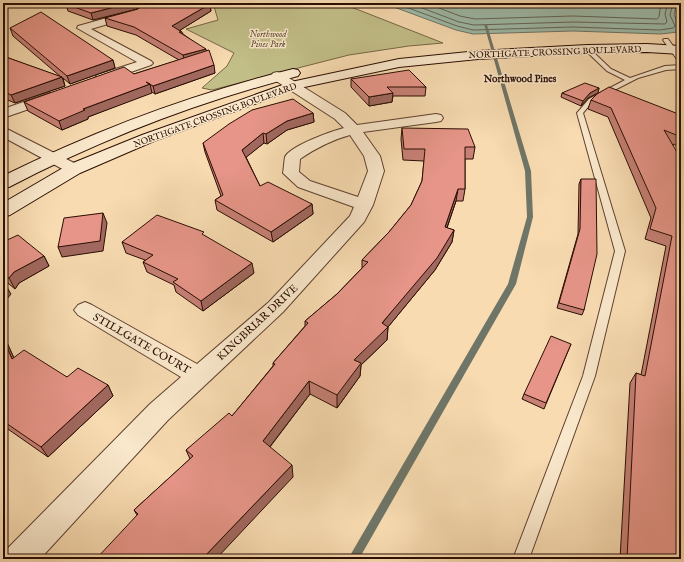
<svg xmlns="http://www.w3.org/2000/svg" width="684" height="562" font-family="'IM FELL English',serif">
  <rect width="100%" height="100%" fill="#f8dbb1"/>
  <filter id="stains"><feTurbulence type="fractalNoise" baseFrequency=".005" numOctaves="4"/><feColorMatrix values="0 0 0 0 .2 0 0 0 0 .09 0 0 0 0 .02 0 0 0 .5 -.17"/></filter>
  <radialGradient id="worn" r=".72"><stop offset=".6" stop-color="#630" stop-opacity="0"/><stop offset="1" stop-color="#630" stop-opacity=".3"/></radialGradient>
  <!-- green -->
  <path fill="#c2be88" stroke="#766645" d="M213 3H341L443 43 409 46 349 55 212 90 202 88 227 66 234 53 186 29 218 20Z"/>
  <!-- water -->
  <path fill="#9dbbaa" stroke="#6f7567" d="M383 3H677L674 15 681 28 678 32 661 34 573 31 473 34 456 30Z"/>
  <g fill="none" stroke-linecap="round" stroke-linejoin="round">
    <!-- shore -->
    <path stroke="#646456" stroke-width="1" d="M395 3 457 26 473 30 573 27 660 30 673 28 675 26 670 15 673 3
      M409 3 459 22 474 25 573 22 665 24 667 22 665 14 668 3
      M426 3 460 16 475 19 573 16 657 19 659 17 661 3"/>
    <!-- stream -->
    <path fill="#6f7567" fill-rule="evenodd" d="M484 24 487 25 531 171 533 217 516 284 359 559H348L508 284 527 217 525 171Z"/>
    <defs>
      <path id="lane" d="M664 39H668L681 57V63L679 62 663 40Z
        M585 48H589L611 69 630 78 665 66 681 65V69L666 70 638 78 593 101 583 113 625 251 595 376 529 559H513L583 376 615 251 577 113 589 99 625 80 607 71 585 50Z"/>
      <path id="street" d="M132 11 135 12 137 14 135 16 91 29 151 61 153 63 151 65 105 81H97L95 78 97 75 137 62 77 28 78 26Z
        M277 72 281 73 345 113 357 125 436 114 441 115 443 118 441 121 436 122 363 132 380 156 384 171 373 205 364 222 283 312 168 420 40 559H4L8 548 150 404 181 377 78 315 74 310 78 305 85 302 92 305 197 364 269 302 350 216 354 207 298 187 283 173C284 168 284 162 285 157 290 146 332 131 344 128L335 119 273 79 271 76 273 73ZM350 135 364 156 368 171 358 197 310 181 299 172 300 159C316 148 332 140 350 135Z
        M50 93 55 94 56 97 55 100 3 118V109Z
        M3 127 80 166 82 169 80 172 74 174 68 172 3 137Z"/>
      <path id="secondary" d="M647 44 681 46V54L647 52 587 53 478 59 399 67 295 89 154 141 80 173 10 215 3 217V203L68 165 142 135 291 82 399 59 478 51 587 45Z
        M293 69 298 70 300 73 298 76C197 102 102 139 9 187L3 188V176C96 130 192 94 293 69Z"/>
    </defs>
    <!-- lane casing -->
    <use href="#lane" stroke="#5e402e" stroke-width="2"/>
    <!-- street casing -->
    <use href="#street" stroke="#5e402e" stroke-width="2"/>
    <!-- secondary casing -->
    <use href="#secondary" stroke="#2a0d02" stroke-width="2"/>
    <!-- lane -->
    <use href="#lane" fill="#fae8cc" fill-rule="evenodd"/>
    <!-- street -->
    <use href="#street" fill="#fae8cc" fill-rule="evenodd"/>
    <!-- secondary -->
    <use href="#secondary" fill="#fae8cc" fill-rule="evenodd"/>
  </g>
  <!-- wall -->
  <path fill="#c68075" stroke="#2a0d02" d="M70 3H209L211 11 180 30 182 32 183 34 206 51 215 73 155 94 152 92 88 117V119L62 130 28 111 24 102 134 74 179 60 136 35 107 26 105 18 138 9H137L93 20 68 11 66 4Z
    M10 28 113 60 115 68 70 84 63 78 65 86 15 103 3 98V56L61 77 13 36Z
    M681 75V86L677 83Z
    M351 79 426 87 425 96H393L392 102 369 106 351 87Z
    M599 88 598 93 588 98 581 106 561 97 562 93Z
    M591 100 681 115V148L673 144 681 559H620L630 383 636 373 641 375 666 246 645 239 651 218 608 117 588 109Z
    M313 113 314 122 287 130 267 144 264 143 246 157 260 186 312 204 313 214 273 242 217 210 215 200 221 196 205 152 203 143Z
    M402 128 475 147 473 159H465V189L463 201H456L447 228 454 230 452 242 435 270 388 327 387 340 361 365 360 376 337 408 310 394 270 447 293 477 137 515 134 510 190 459 186 450 232 416 273 366V363L305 326V321L337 294 362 268V260L389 232 411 205 422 181 424 161 403 160 401 139Z
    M581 179 584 310 582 315 557 308 578 234 579 184Z
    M205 236 254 273 203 311 176 292 174 285 147 272 143 262 145 260 126 253 122 242Z
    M3 242 44 256 49 266 19 283 15 289 3 279Z
    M3 334 14 358 67 377 108 385 113 396 48 457 5 427 3 429Z
    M571 344 544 409 522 399 524 394Z"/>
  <!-- shaded-wall -->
  <path fill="#a1685f" stroke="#2a0d02" d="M130 3H135L137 9 93 20 91 13Z
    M210 4 211 11 174 34 172 26Z
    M206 49 207 57 185 63 183 55Z
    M113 60 115 68 70 84 67 76Z
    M214 65 215 73 155 94 153 86Z
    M62 77 65 86 15 103 11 95Z
    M150 84 152 93 88 117V119L62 130 59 121 83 109Z
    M599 88 598 93 588 98 581 106 583 101 590 93Z
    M393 93 392 102 369 106V97Z
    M313 113 314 122 287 130 267 144 266 134 287 121Z
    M263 133 264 143 244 159 242 150Z
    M458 189 456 201 443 239 445 227Z
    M312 204 313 214 273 242 271 232Z
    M103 213 107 223 103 251 62 257 58 247Z
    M454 230 452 242 435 270 388 327 387 340 361 365 360 376 337 408V395L354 360Z
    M44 256 49 266 19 283 15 289 9 278 14 272Z
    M252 263 254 273 203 311 201 301Z
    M5 284 11 294 3 304V286Z
    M3 334 19 369 12 359 3 338Z
    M309 381 310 394 265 453 263 441Z
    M108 385 113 396 48 457 41 447Z
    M292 465 293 477 216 559H202Z"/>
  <!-- building -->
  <path fill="#e69588" stroke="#2a0d02" d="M70 3H130L91 13 66 4Z
    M137 3H209L210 4 172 26 182 32H179L206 49 183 55 134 27 105 18 138 9 141 6Z
    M41 12 113 60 67 76 10 28Z
    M209 50 214 65 153 86 146 82 150 84 83 109 85 110 59 121 24 102 124 67 134 74Z
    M3 56 62 77 11 95 3 91Z
    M409 70 426 87H387L393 93 369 97 351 79Z
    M585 83 599 88 590 93 583 101 562 93Z
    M609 87 681 115V137L664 130 681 159V559H627L636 373 645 376 672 236 650 229 656 208 611 108 591 100 597 94Z
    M293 99 313 113 287 121 266 134 263 133 242 150 260 186 268 182 312 204 271 232 215 200 223 195 203 143 229 124 252 110Z
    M402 128 468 129 475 147H465V189H458L445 227 454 230 437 258 382 323 388 327 354 360 361 363 337 395 309 381 263 441 292 465 202 559H96L138 514 134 510 193 456 186 450 229 413 232 416 275 364 273 363 308 323 305 321 337 294 368 262 362 260 389 232 411 205 422 181 425 149H404Z
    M581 179H596L597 254 584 310 559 303 580 229Z
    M103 213 100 241 58 247 64 218Z
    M157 215 204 232 202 234 252 263 201 301 173 282 178 279 143 262 153 255 122 242Z
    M18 235 44 256 14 272 9 278 3 273V242Z
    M551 336 571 344 546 403 524 394Z
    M3 338 12 359 24 350 67 377 78 368 108 385 41 447 3 421Z"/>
  <g text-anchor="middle" stroke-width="3" stroke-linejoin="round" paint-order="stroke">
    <!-- far-park labels -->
    <g font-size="9" font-style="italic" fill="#5f4b31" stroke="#fae8cc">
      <text x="268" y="37">Northwood<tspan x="268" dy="10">Pines Park</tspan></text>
    </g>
    <!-- far-street labels -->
    <g font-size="9" fill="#2a0d02" stroke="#fae8cc">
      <text transform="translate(555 52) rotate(-2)" y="3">NORTHGATE CROSSING BOULEVARD</text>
      <text transform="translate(215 115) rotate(-20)" y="3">NORTHGATE CROSSING BOULEVARD</text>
    </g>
    <!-- far-neighbourhood labels -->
    <g font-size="10" font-weight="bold" fill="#2a0d02" stroke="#fae8cc">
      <text x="520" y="82">Northwood Pines</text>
    </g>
    <!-- street labels -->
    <g font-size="11" fill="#2a0d02" stroke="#fae8cc">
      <text transform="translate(257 322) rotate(-43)" y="4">KINGBRIAR DRIVE</text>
      <text transform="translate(142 343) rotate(30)" y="4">STILLGATE COURT</text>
    </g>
  </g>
  <!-- margin -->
  <rect width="684" height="562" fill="none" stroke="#f8dbb1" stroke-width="16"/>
  <rect x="4" y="4" width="676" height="554" fill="none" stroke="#2a0d02" stroke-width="2"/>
  <rect x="8" y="8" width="668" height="546" fill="none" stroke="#2a0d02"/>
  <rect width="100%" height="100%" filter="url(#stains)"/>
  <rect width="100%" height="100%" fill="url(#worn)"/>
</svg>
